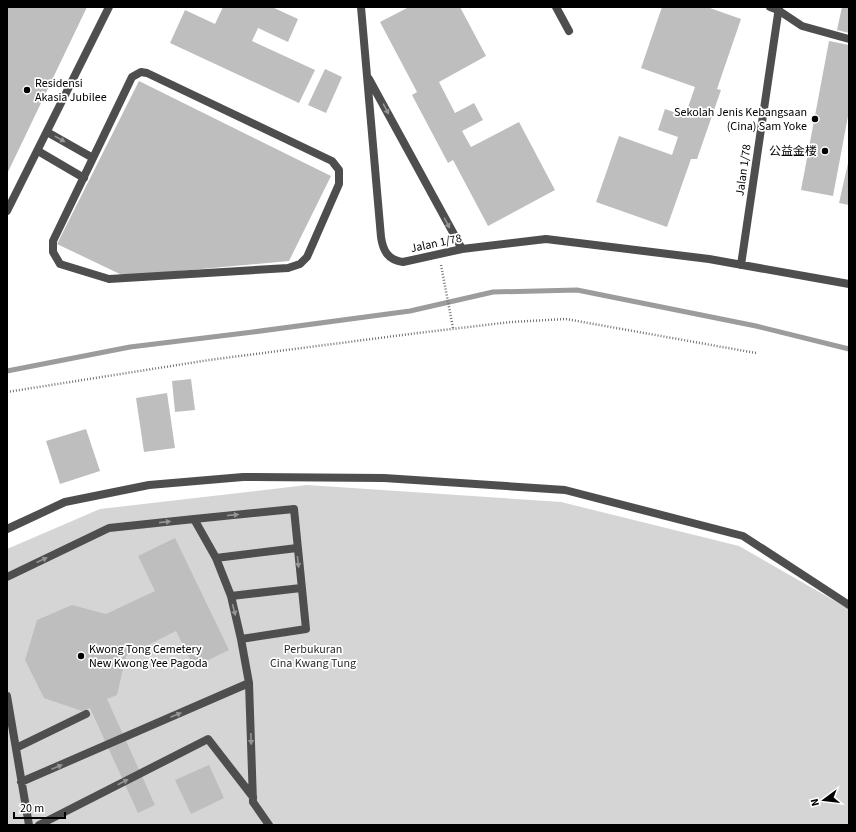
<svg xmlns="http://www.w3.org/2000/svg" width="856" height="832" font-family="'Source Sans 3','Noto Sans SC',sans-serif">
  <rect width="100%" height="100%" fill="#fff"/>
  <!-- green -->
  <path fill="#d5d5d5" d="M307 485 561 502 739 546 849 609V825H7V549L100 509Z"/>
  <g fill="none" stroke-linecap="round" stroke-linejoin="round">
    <!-- stream -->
    <path stroke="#9c9c9c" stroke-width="5" d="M7 371 130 347 253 332 410 311 493 292 577 290 756 326 849 349"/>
  </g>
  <!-- building -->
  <path fill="#bebebe" d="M7 7H87L7 174Z
    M223 7H272L298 19 288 42 258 28 252 41 315 70 299 103 170 43 185 10 215 24Z
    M409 7H460L486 56 439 82 455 113 474 103 483 120 462 131 471 147 519 122 555 190 488 226 453 160 448 163 412 95 417 92 380 22Z
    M662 7H707L741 19 717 89 721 90 697 159H691L667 227 596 202 619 136 672 155 678 137 658 130 665 109 685 116 695 87 641 68Z
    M842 7H849V33L837 30Z
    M829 41 849 45V111L833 196 801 190Z
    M325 69 342 77 326 113 308 105Z
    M139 81 331 176 289 261 124 276 57 244Z
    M848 163H849V205L839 203Z
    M191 379 195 410 175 412 172 381Z
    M167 393 175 448 144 452 136 398Z
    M86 429 100 471 60 484 46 441Z
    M175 538 229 650 194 667 176 631 126 656 117 695 107 699 155 805 138 813 90 708 82 711 44 698 25 660 37 620 72 605 106 614 155 591 138 556Z
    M209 765 224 798 191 814 175 780Z"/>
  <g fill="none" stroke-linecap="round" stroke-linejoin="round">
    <!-- path -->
    <path stroke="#707070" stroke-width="2.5" stroke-dasharray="1 2" stroke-linecap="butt" d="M441 265 453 328
      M7 392 209 360 418 333 511 322 566 319 756 353"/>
    <!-- service -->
    <path stroke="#4e4e4e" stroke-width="8" d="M556 7 569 31
      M770 7 778 10 802 26 849 39
      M141 72 147 73 332 161 339 170V184L307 257 300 264 288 268 109 279 60 264 53 252V241L132 77Z
      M47 132 93 158
      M38 151 84 178
      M194 519 294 509 306 629 241 639
      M7 529 65 502 149 485 243 477 384 478 565 490 743 536 849 605
      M216 558 297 548
      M7 577 109 528 194 519 216 558 231 596 241 639 249 683 253 802 269 825
      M231 596 301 588
      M7 696 29 825
      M16 748 86 714
      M21 782 249 683
      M39 825 208 739 253 797"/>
    <!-- minor -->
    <path stroke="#4e4e4e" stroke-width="8" d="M361 7 381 237C383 251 388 260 403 262L462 249 546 239 709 259 849 284
      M369 79 462 249
      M7 211 109 7
      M741 265 779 7"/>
  </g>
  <!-- one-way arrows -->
  <defs><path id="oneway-solid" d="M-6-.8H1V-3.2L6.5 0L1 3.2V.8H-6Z"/></defs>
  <g fill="#959595">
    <use href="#oneway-solid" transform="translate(386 109) rotate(62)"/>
    <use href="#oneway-solid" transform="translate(60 139) rotate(29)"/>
    <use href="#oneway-solid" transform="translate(447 223) rotate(62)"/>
    <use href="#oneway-solid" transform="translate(233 515) rotate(-5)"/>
    <use href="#oneway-solid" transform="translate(165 522) rotate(-6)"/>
    <use href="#oneway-solid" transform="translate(42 560) rotate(-25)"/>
    <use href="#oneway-solid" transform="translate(298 562) rotate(84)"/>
    <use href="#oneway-solid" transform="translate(234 610) rotate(76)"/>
    <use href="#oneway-solid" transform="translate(176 715) rotate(-23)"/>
    <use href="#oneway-solid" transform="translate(251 739) rotate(88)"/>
    <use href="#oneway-solid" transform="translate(57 767) rotate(-23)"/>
    <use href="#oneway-solid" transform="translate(123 782) rotate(-27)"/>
  </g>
  <!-- markers -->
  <g fill="#000" stroke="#fff" stroke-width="1.5">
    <circle cx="27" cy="90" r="4"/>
    <circle cx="815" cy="119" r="4"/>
    <circle cx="825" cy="151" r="4"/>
    <circle cx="81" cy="656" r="4"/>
  </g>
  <g text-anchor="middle" stroke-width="3.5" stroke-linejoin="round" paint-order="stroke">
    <!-- poi labels -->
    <g font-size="12" fill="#000" stroke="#fff" text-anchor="start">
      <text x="35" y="87">Residensi<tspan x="35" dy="14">Akasia Jubilee</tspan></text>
      <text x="807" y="116" text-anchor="end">Sekolah Jenis Kebangsaan<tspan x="807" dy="14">(Cina) Sam Yoke</tspan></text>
      <text x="817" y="155" text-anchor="end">公益金楼</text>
      <text x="89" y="653">Kwong Tong Cemetery<tspan x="89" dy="14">New Kwong Yee Pagoda</tspan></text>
    </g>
    <!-- street labels -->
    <g font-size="12" fill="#000" stroke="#fff">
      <text transform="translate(743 170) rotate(-82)" y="4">Jalan 1/78</text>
      <text transform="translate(436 243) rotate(-12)" y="4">Jalan 1/78</text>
    </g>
    <!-- park labels -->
    <g font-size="12" fill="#2c2c2c" stroke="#fff">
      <text x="313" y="653">Perbukuran<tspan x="313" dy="14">Cina Kwang Tung</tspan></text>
    </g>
  </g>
  <!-- border -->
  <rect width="856" height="832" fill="none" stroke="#000000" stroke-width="16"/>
  <!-- north arrow -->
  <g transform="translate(824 800) rotate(255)" stroke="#ffffff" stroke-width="3" paint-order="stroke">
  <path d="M0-3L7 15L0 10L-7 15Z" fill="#000000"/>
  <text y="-6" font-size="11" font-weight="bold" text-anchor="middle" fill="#000000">N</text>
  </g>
  <!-- scale -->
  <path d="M14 812v6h51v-6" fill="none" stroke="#000000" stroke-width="2"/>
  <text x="20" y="812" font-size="12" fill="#000000" stroke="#ffffff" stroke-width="3" paint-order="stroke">20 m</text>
</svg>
